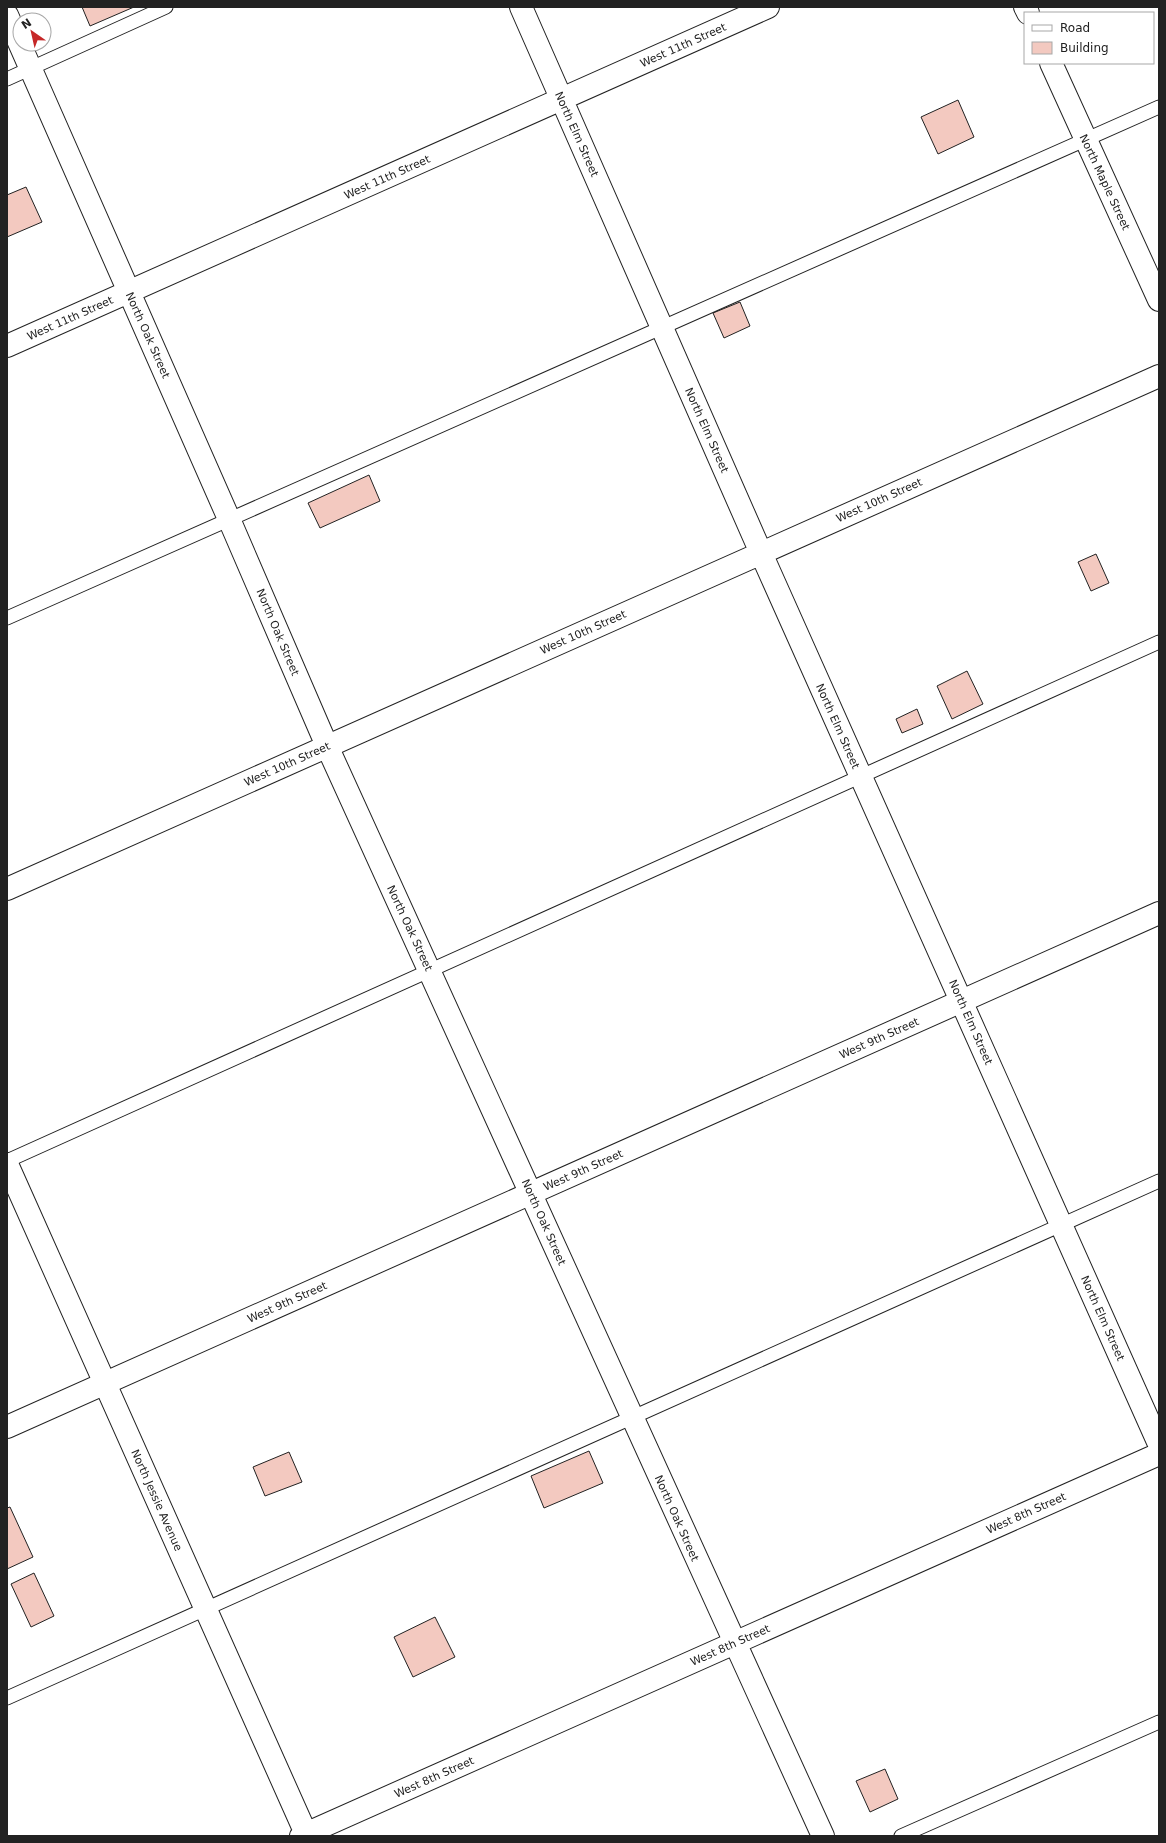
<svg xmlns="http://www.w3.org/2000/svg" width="1166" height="1843" font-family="'DejaVu Sans',sans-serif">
  <rect width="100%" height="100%" fill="#fff"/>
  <!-- building -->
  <path fill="#f3c9c0" stroke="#222" d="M82 7H134L90 26Z
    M958 100 974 137 938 154 921 117Z
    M26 187 42 222 7 237V195Z
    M740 302 750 326 724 338 713 313Z
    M369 475 380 501 320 528 308 503Z
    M1096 554 1109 583 1091 591 1078 562Z
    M967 671 983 704 952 719 937 686Z
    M917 709 923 724 902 733 896 719Z
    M589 1451 603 1483 544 1508 531 1476Z
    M289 1452 302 1482 265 1496 253 1467Z
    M10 1507 33 1557 7 1569V1508Z
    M34 1573 54 1616 31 1627 11 1584Z
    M435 1617 455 1657 413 1677 394 1637Z
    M885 1769 898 1799 870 1812 856 1781Z"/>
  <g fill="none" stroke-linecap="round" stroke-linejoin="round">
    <defs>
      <path id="lane" d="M7 79 166 7
        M7 618 1159 107
        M7 1161 1159 642
        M7 1698 1159 1181
        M901 1836 1159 1722"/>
      <path id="street" d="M521 7 761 553 1159 1444
        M1025 7 1028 13
        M7 15 229 519 327 746 823 1836
        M1051 63 1159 300
        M7 346 768 7
        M7 889 1159 376
        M7 1164 307 1836
        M301 1836 1159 1454"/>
      <path id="secondary" d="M7 1427 1159 913"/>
    </defs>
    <!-- lane casing -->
    <use href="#lane" stroke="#222" stroke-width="15"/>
    <!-- street casing -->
    <use href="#street" stroke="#222" stroke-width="24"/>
    <!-- secondary casing -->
    <use href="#secondary" stroke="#222" stroke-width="24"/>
    <!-- lane -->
    <use href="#lane" stroke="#fff" stroke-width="13"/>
    <!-- street -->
    <use href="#street" stroke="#fff" stroke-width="22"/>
    <!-- secondary -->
    <use href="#secondary" stroke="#fff" stroke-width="22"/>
  </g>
  <g text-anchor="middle" stroke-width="3" stroke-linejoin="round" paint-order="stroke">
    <!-- street labels -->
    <g font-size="11" fill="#222" stroke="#fff">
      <text transform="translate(683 45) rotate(-24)" y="4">West 11th Street</text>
      <text transform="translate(577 134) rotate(66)" y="4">North Elm Street</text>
      <text transform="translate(387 177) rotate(-24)" y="4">West 11th Street</text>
      <text transform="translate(1105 182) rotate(65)" y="4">North Maple Street</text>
      <text transform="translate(70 318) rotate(-24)" y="4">West 11th Street</text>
      <text transform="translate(148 335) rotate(66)" y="4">North Oak Street</text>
      <text transform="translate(707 430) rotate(66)" y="4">North Elm Street</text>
      <text transform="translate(879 500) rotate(-24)" y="4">West 10th Street</text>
      <text transform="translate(278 632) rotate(67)" y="4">North Oak Street</text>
      <text transform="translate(583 632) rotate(-24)" y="4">West 10th Street</text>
      <text transform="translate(838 726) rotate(66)" y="4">North Elm Street</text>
      <text transform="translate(287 764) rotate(-24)" y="4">West 10th Street</text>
      <text transform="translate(410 928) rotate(65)" y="4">North Oak Street</text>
      <text transform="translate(971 1022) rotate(66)" y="4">North Elm Street</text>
      <text transform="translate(879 1038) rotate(-24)" y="4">West 9th Street</text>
      <text transform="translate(583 1170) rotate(-24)" y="4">West 9th Street</text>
      <text transform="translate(544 1222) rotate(66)" y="4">North Oak Street</text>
      <text transform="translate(287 1302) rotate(-24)" y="4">West 9th Street</text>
      <text transform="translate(1103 1318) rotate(66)" y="4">North Elm Street</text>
      <text transform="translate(157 1500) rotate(66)" y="4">North Jessie Avenue</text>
      <text transform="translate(1026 1513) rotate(-24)" y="4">West 8th Street</text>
      <text transform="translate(677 1518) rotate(66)" y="4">North Oak Street</text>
      <text transform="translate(730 1645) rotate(-24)" y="4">West 8th Street</text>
      <text transform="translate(434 1777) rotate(-24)" y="4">West 8th Street</text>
    </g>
  </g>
  <!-- border -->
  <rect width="1166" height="1843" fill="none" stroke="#222222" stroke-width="16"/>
  <!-- legend -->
  <rect x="1024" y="12" width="130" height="52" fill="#ffffff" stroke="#a7a7a7"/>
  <rect x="1032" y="25" width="20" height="6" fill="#ffffff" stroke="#a7a7a7"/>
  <text x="1060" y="32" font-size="12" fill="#222222">Road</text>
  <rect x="1032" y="42" width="20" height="12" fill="#f3c9c0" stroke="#a7a7a7"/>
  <text x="1060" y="52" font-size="12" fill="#222222">Building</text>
  <!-- north arrow -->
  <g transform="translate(32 32) rotate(326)"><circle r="19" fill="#ffffff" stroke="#a7a7a7"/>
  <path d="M0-3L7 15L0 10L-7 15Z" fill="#c62828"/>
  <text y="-6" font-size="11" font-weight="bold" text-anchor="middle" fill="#222222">N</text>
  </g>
</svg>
